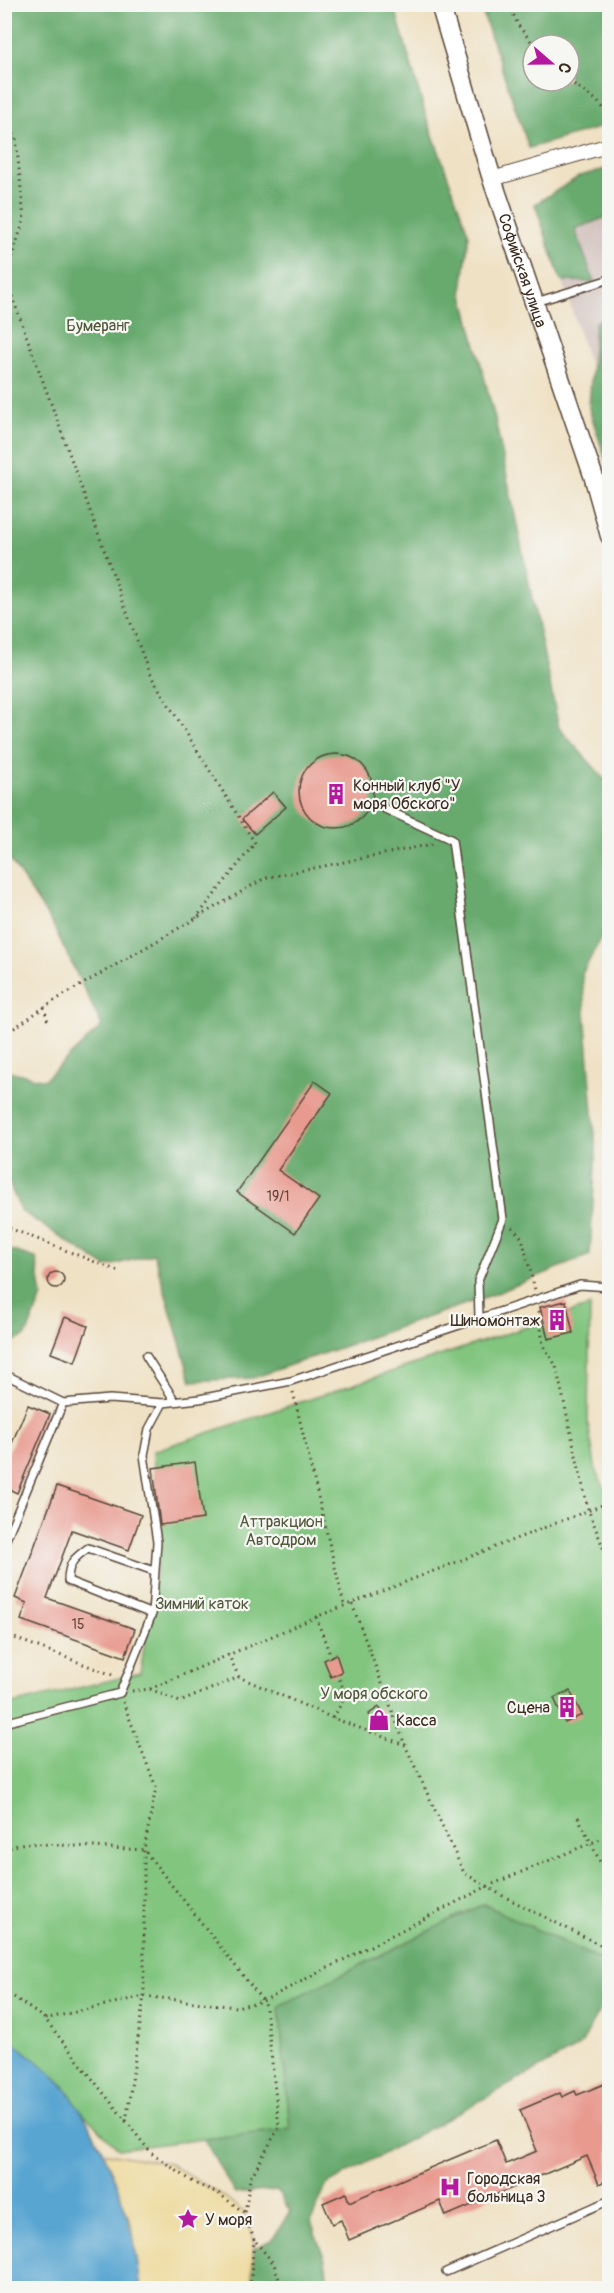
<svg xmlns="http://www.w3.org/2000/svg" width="614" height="2293" font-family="Pangolin,sans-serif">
  <rect width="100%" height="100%" fill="#f6f6f2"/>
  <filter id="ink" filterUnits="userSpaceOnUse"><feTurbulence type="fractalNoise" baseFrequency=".0167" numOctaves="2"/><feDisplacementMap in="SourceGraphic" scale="12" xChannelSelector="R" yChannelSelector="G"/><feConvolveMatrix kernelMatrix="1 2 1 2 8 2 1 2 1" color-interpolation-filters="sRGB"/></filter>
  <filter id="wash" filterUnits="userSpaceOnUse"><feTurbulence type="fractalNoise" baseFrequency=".008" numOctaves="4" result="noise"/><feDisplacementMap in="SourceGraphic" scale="24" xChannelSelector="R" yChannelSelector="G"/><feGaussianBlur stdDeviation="1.35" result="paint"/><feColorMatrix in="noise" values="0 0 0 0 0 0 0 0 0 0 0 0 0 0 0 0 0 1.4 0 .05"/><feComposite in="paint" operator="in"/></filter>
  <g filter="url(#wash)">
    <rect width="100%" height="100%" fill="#efe1c4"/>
    <!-- industrial -->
    <path fill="#d0c0bc" d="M609 185V426L539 208Z"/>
    <!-- green -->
    <path fill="#81c57f" stroke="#5e784e" stroke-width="1.5" d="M590 1306 588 1423 596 1471 610 1499 609 1964 483 1904 279 2006 290 2129 119 2149 5 2036 4 1706 140 1673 159 1550 153 1451Z"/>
    <!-- forest -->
    <path fill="#68aa6e" stroke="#526a46" stroke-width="1.5" fill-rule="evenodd" d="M4 5H394L425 113 469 235 462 291 495 419 559 728 609 784V923L582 974 596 1150 590 1255 497 1293 253 1378 191 1381 154 1254 106 1267 21 1211 5 1174V1070L44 1080 102 1026 52 923 5 852Z
      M480 5H609V125L529 148ZM533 45H569V81H533Z
      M609 168V216L575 229 594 282 561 281 535 204 580 176Z
      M609 313V470L589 408 595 323Z
      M7 1249 36 1258 42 1297 26 1336 5 1345 4 1252Z
      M483 1904 609 1964V1995L580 2046 326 2185 311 2222 325 2260 329 2288H247L235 2258 273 2239 290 2211 277 2190 235 2194 204 2139 290 2129 279 2006Z"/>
    <!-- sand -->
    <path fill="#eeda9e" stroke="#94825e" stroke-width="1.5" d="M102 2152 170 2164 225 2197 245 2213 254 2240 251 2288H141L132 2226Z"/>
    <!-- water -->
    <path fill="#59a5d1" stroke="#4a6878" stroke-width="1.5" d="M5 2035C23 2051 53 2071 66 2089 108 2147 134 2218 141 2288H5Z"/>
    <g id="blocks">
      <!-- building -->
      <path fill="#e89a8f" d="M299 791a37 37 0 1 1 74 0a37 37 0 1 1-74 0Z
        M273 792 286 807 255 834 242 819Z
        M315 1081 332 1093 278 1170 319 1199 295 1233 237 1192Z
        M48 1280a8 8 0 1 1 16 0a8 8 0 1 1-16 0Z
        M566 1301 573 1333 548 1339 540 1307Z
        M65 1317 88 1326 75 1362 51 1353Z
        M28 1405 50 1414 17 1493 4 1487V1462Z
        M195 1462 203 1519 160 1525 153 1468Z
        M57 1486 141 1515 129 1550 72 1530 47 1598 135 1629 125 1657 21 1620 27 1603 15 1598Z
        M336 1654 342 1672 331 1677 324 1660Z
        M570 1691 582 1715 565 1723 554 1698Z
        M379 1707 389 1725 378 1731 369 1714Z
        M609 2082V2179L599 2184 587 2156 446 2216 440 2201 349 2240 341 2220 332 2224 323 2203 346 2193 349 2202 496 2140 506 2164 537 2151 520 2110 560 2093 562 2097 575 2091 577 2095Z"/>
    </g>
  </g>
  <g filter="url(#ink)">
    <use href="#blocks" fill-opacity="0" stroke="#564537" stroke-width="1.5"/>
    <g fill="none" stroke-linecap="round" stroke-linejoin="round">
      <defs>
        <path id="service" d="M536 302 610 279
          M385 809 452 840 503 1219 478 1281 479 1317
          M146 1356 175 1401
          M4 1374 63 1403 110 1399 163 1403 199 1399 291 1381 580 1285 610 1287
          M4 1544 63 1403
          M152 1614 68 1581C68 1563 74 1558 88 1548L154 1571
          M4 1723 120 1693 152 1614 157 1542 144 1455 149 1429 163 1403
          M446 2272 610 2200"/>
        <path id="minor" d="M492 179 610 145"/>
        <g id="secondary">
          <path id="s1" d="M440 4 492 179 593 475 610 536"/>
        </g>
      </defs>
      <!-- service casing -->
      <use href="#service" stroke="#564537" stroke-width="10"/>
      <!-- minor casing -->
      <use href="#minor" stroke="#564537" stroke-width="16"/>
      <!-- secondary casing -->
      <use href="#secondary" stroke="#564537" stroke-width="21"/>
      <!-- path -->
      <path stroke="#564537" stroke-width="3" stroke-dasharray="1.5 4.5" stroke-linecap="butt" d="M509 4 518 25 534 45
        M569 81 596 100 610 115
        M4 118 16 138 24 220 5 277 149 673 255 843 196 918
        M44 1007 48 1022
        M4 1035 52 1002 265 878 433 844
        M4 1226 118 1271
        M512 1227 522 1238 535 1290
        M539 1311 543 1345 556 1366 588 1509 610 1565
        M293 1392 344 1605
        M352 1604 405 1745
        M316 1617 331 1657
        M4 1634 115 1676
        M228 1654 239 1677 333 1718 405 1745 464 1873 503 1896 610 1950
        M150 1689 180 1702 239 1677
        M132 1691 150 1689 316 1617 610 1502
        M123 1702 156 1787 144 1850V1996L126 2122
        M333 1718 346 1695 337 1674
        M578 1817 610 1882
        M4 1849 25 1843 144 1850 263 2001 266 2008 279 2127 250 2179 245 2213
        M4 1990 45 2019 151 2153 196 2184 218 2193 245 2213 254 2240 250 2288
        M45 2019 144 1996 236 2007 263 2001 488 1886 610 1835
        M256 2242 274 2264 282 2288"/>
      <!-- service -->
      <use href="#service" stroke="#fff" stroke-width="7"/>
      <!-- minor -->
      <use href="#minor" stroke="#fff" stroke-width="14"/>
      <!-- secondary -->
      <use href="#secondary" stroke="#fff" stroke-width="18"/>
    </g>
  </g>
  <!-- icons -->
  <defs>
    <symbol id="building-bare" viewBox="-9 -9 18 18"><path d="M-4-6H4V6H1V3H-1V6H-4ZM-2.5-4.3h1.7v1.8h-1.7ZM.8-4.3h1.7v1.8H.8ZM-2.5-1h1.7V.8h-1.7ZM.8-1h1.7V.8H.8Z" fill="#b5179e" stroke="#f6f6f2" stroke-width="2.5" paint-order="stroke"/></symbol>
    <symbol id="shop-bare" viewBox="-9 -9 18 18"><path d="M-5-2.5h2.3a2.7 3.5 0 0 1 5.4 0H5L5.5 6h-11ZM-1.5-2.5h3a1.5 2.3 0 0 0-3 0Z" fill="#b5179e" stroke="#f6f6f2" stroke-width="2.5" paint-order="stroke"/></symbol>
    <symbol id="hospital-bare" viewBox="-9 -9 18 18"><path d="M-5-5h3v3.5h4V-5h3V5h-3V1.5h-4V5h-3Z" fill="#b5179e" stroke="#f6f6f2" stroke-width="2.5" paint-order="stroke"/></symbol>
    <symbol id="sight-bare" viewBox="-9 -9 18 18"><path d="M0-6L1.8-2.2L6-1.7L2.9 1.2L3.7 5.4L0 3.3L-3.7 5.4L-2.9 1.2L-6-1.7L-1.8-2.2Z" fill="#b5179e" stroke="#f6f6f2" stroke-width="2.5" paint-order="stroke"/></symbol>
  </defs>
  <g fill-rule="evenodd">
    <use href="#building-bare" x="321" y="779" width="30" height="30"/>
    <use href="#building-bare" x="542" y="1305" width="30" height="30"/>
    <use href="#building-bare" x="552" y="1692" width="30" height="30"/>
    <use href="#shop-bare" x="364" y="1705" width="30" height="30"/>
    <use href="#hospital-bare" x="435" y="2172" width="30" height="30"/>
    <use href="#sight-bare" x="173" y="2204" width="30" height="30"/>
  </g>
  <g text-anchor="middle" stroke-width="4.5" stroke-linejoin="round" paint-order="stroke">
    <!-- number labels -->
    <g font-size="14" fill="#66463a">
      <text x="278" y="1201">19/1</text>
      <text x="78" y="1629">15</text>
    </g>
    <!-- street labels -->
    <g font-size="16" fill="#3b2a1e" stroke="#f6f6f2">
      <text dy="6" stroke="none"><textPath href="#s1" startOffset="279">Софийская улица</textPath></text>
    </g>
    <!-- park labels -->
    <g font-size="16" fill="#50583b" stroke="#f6f6f2">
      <text x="98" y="331">Бумеранг</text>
      <text x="281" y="1527">Аттракцион<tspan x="281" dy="18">Автодром</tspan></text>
      <text x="202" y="1609">Зимний каток</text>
      <text x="374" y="1699">У моря обского</text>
    </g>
    <!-- poi labels -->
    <g font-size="16" fill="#3b2a1e" stroke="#f6f6f2" text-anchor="start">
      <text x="353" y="791">Конный клуб "У<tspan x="353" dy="18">моря Обского"</tspan></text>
      <text x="540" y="1326" text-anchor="end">Шиномонтаж</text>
      <text x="550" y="1713" text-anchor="end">Сцена</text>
      <text x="396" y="1726">Касса</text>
      <text x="467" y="2184">Городская<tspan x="467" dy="18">больница 3</tspan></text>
      <text x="205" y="2225">У моря</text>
    </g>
  </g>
  <!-- margin -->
  <rect width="614" height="2293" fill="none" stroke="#f6f6f2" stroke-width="24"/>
  <!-- north arrow -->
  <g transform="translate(551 63) rotate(110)"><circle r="28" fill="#f6f6f2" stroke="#aba49d" stroke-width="1.5"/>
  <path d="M0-4.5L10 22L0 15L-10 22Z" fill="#b5179e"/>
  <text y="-9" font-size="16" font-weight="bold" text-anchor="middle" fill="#3b2a1e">С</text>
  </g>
</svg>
